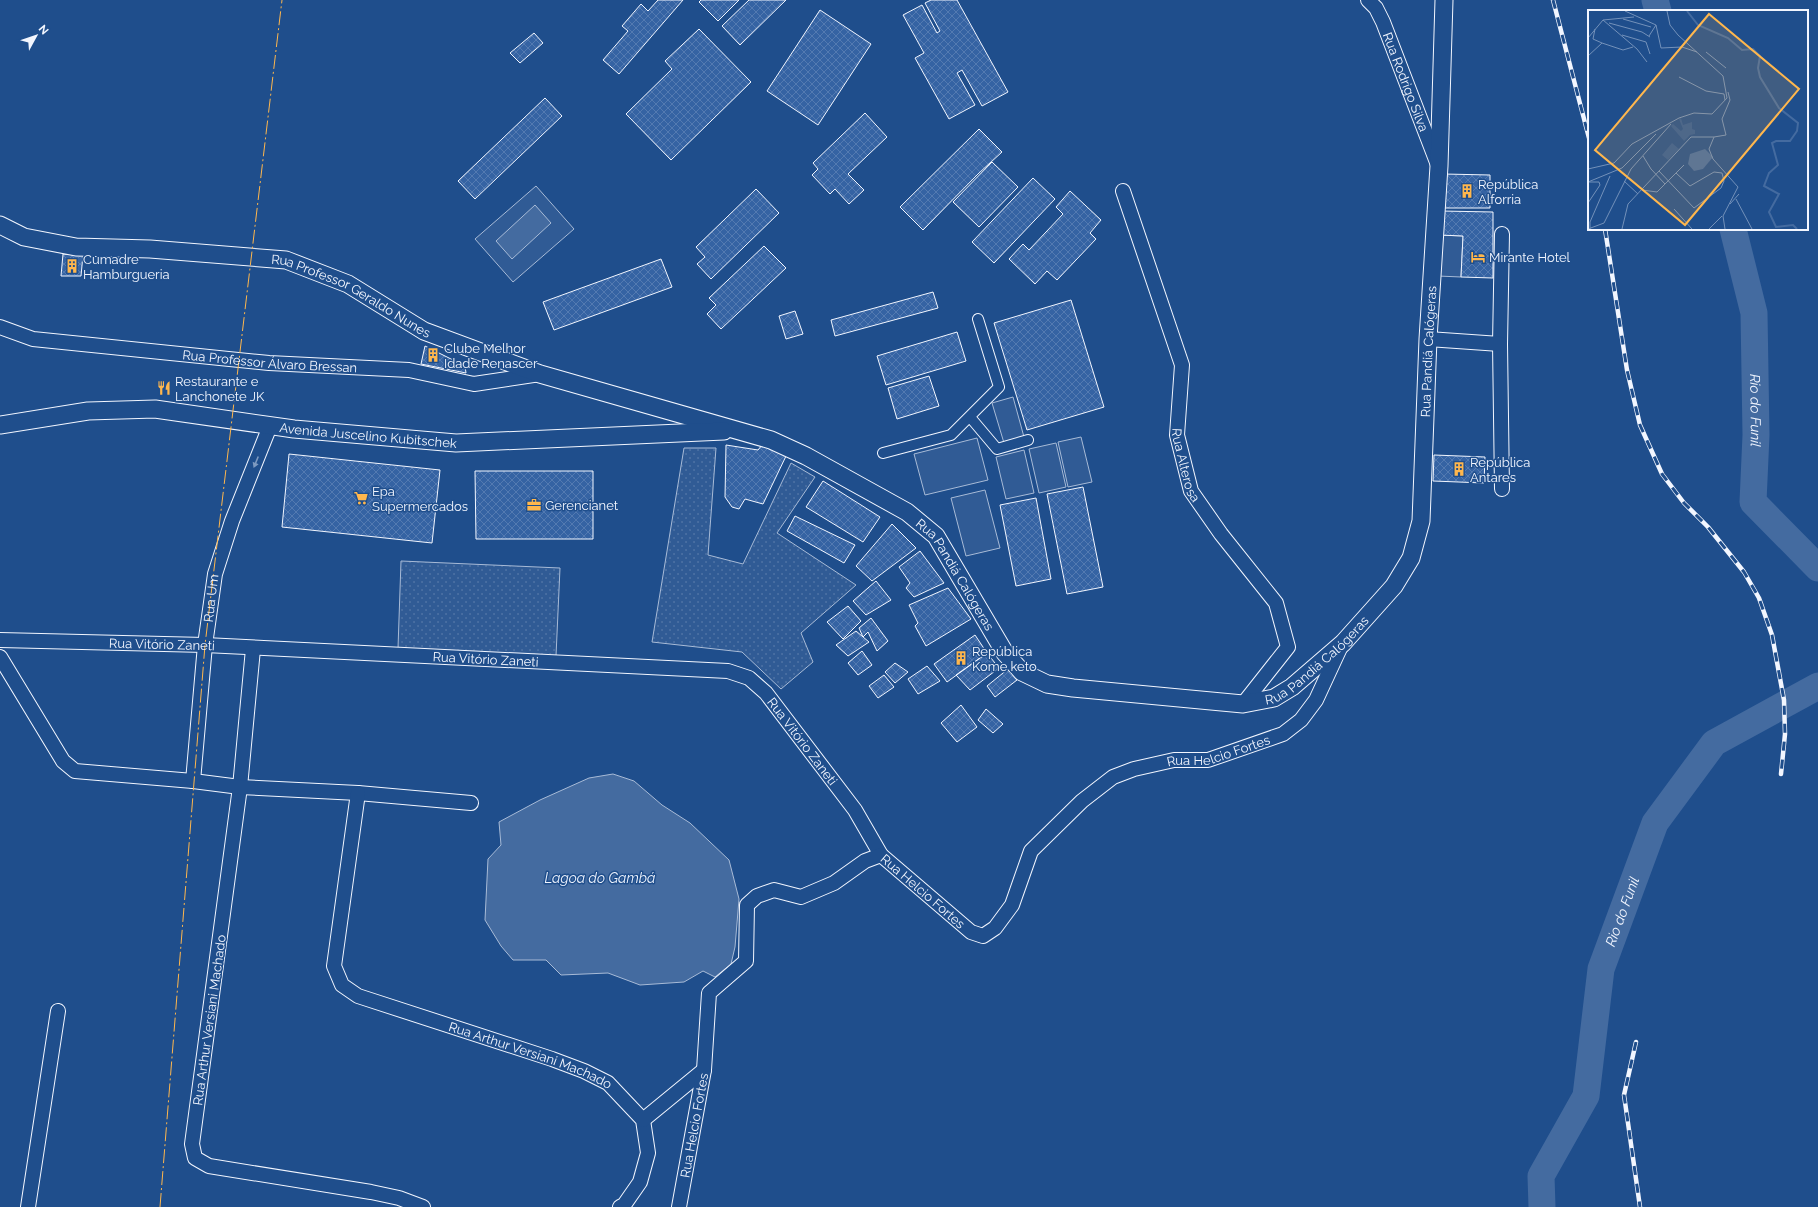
<svg xmlns="http://www.w3.org/2000/svg" width="1818" height="1207" font-family="Raleway,sans-serif">
  <defs>
    <pattern id="grass-dots" width="8" height="8" patternUnits="userSpaceOnUse"><rect width="8" height="8" fill="#305b95"/><path d="M2 2h.1M6 6h.1" fill="none" stroke="#4e73a5" stroke-width="1.8" stroke-linecap="round"/></pattern>
    <pattern id="building-cross-hatch" width="8" height="8" patternUnits="userSpaceOnUse"><rect width="8" height="8" fill="#3563a3"/><path d="M0 0l8 8M0 8l8-8" fill="none" stroke="#537ab1"/></pattern>
  </defs>
  <rect width="100%" height="100%" fill="#1f4e8c"/>
  <!-- grass -->
  <path fill="url(#grass-dots)" stroke="#a8bbd7" d="M684 448H716L708 555 743 564 791 463 815 477 777 533 856 585 801 633 813 662 781 689 742 652 652 642Z
    M401 561 560 568 556 656 398 648Z"/>
  <!-- built -->
  <path fill="#305b95" stroke="#a8bbd7" d="M536 186 574 229 513 282 475 239Z
    M1439 235 1463 236 1461 277 1438 276Z
    M1013 397 1024 437 1004 443 992 403Z
    M1081 437 1092 482 1068 487 1058 442Z
    M977 438 988 480 925 495 914 454Z
    M1056 443 1066 487 1039 493 1029 449Z
    M1024 450 1034 493 1006 499 996 457Z
    M985 490 1000 548 966 556 951 498Z"/>
  <!-- water -->
  <path fill="#446ba0" stroke="#a8bbd7" d="M535 205 551 223 512 259 496 241Z
    M613 774 634 781 662 805 690 823 729 860 739 899 735 947 731 964 715 977 703 971 684 982 640 985 608 973 561 975 546 960H513L501 946 485 920 488 859 501 845 499 822 540 800 589 778Z"/>
  <g fill="none" stroke-linecap="round" stroke-linejoin="round">
    <!-- river -->
    <g stroke="#446ba0" stroke-width="27">
      <path d="M1655 0 1658 11"/>
      <path id="s1" d="M1733 229 1754 313 1756 435 1753 502 1818 568"/>
      <path id="s2" d="M1542 1207 1541 1176 1586 1096 1601 969 1655 823 1714 743 1818 686"/>
    </g>
  </g>
  <!-- building -->
  <path fill="url(#building-cross-hatch)" stroke="#f2f6ff" d="M658 0H683L619 74 603 60 628 31 622 26 641 4 648 11Z
    M701 0H739L718 21 699 2Z
    M749 0H786L740 45 722 26Z
    M931 0H957L1008 92 982 106 962 70 957 73 975 105 949 119 915 58 924 53 903 15 922 5 937 33 940 31 925 3Z
    M820 10 871 44 818 125 767 91Z
    M699 29 751 82 671 160 626 114 672 69 665 61Z
    M534 33 543 43 520 63 510 53Z
    M545 98 562 116 475 199 458 181Z
    M865 113 887 137 848 174 864 190 849 204 835 189 830 194 812 175 818 169 813 163Z
    M979 129 1002 152 978 174 923 230 900 207Z
    M992 162 1018 187 979 227 953 202Z
    M1444 174 1490 175V208H1444Z
    M1033 178 1055 199 994 263 972 242Z
    M756 189 779 213 711 279 697 264 705 257 696 247Z
    M1070 191 1101 220 1090 233 1096 239 1057 280 1047 271 1035 284 1009 259 1023 244 1029 250 1063 214 1056 207Z
    M1441 211 1493 212V278L1461 277 1463 236 1439 235Z
    M764 246 786 268 721 329 707 314 716 305 709 298Z
    M63 254 83 255 81 276H61Z
    M661 259 672 287 554 330 543 302Z
    M933 292 938 308 835 336 831 320Z
    M1071 300 1104 407 1027 430 994 323Z
    M795 311 803 334 786 339 779 316Z
    M957 332 966 361 886 385 877 356Z
    M425 346 465 366 466 373 421 364Z
    M929 376 939 406 897 419 888 388Z
    M726 445 758 450 762 445 787 454 763 504 745 499 739 509 732 507 725 497Z
    M289 454 440 470 432 543 282 527Z
    M1434 455 1485 457 1484 483 1433 481Z
    M475 471H593V539H476Z
    M823 481 880 517 863 542 806 507Z
    M1083 487 1103 587 1067 594 1047 494Z
    M1036 498 1051 579 1016 586 1000 505Z
    M795 516 855 545 844 563 787 531Z
    M892 524 916 548 872 581 856 566Z
    M920 551 944 583 914 597 906 588 910 583 899 567Z
    M876 581 891 600 866 615 853 601Z
    M948 588 971 619 926 646 915 626 918 623 909 605Z
    M848 606 861 621 843 639 827 622Z
    M871 618 888 641 877 651 868 632 863 637 859 628Z
    M856 631 869 642 848 656 836 645Z
    M975 635 987 653 947 682 934 664Z
    M862 651 872 665 858 675 848 663Z
    M987 653 999 668 970 690 956 675Z
    M895 663 908 672 895 683 885 672Z
    M927 666 940 681 918 694 908 679Z
    M1008 669 1017 680 995 697 987 686Z
    M884 675 894 687 878 698 869 686Z
    M961 705 977 727 957 742 941 723Z
    M986 709 1003 724 993 733 978 720Z"/>
  <g fill="none" stroke-linecap="round" stroke-linejoin="round">
    <defs>
      <path id="pedestrian" d="M970 417 997 449 1028 440
        M883 453 951 435 999 387 978 319"/>
      <g id="minor">
        <path id="s3" d="M1368 0 1376 8 1383 22 1438 165"/>
        <path id="s4" d="M1123 191 1182 365 1177 435 1191 491 1221 534 1276 603 1288 647 1243 704"/>
        <path d="M1502 234 1500 344 1502 489"/>
        <path id="s5" d="M0 327 33 339 269 363 409 370 474 384 540 374"/>
        <path d="M1428 339 1500 344"/>
        <path id="s6" d="M0 640 205 645 728 671 749 678 766 693 855 810 881 855"/>
        <path d="M253 649 240 787 192 1144 195 1158 209 1166 371 1192 399 1198 423 1207"/>
        <path d="M0 657 63 761 75 771 193 781 240 787 358 793 471 803"/>
        <path d="M193 781 205 645 215 574 232 521 270 426"/>
        <path id="s7" d="M358 793 334 966 342 985 358 996 552 1059 584 1071 608 1083 643 1120 648 1153 640 1182 624 1205 620 1207"/>
        <path d="M643 1120 704 1070"/>
        <path d="M28 1207 58 1011"/>
        <path id="s8" d="M679 1207 704 1070 709 993 746 961 747 905 757 896 774 890 801 897 834 883 865 861 881 855 971 932 983 936 995 928 1012 905 1031 851 1082 801 1113 777 1134 769 1174 760H1208L1283 734 1301 720 1316 700 1341 646"/>
      </g>
      <g id="tertiary">
        <path id="s9" d="M0 225 24 237 76 247 150 249 286 260 348 284 424 331 540 374 771 440 806 456 907 512 936 536 1005 653 1022 672 1047 684 1073 688 1243 704 1274 698 1292 687 1343 643 1394 586 1411 558 1421 521 1428 339 1439 166 1444 0"/>
        <path id="s10" d="M0 425 88 411 155 409 294 429 456 443 724 431"/>
      </g>
    </defs>
    <!-- pedestrian casing -->
    <use href="#pedestrian" stroke="#f2f6ff" stroke-width="12"/>
    <!-- minor casing -->
    <use href="#minor" stroke="#f2f6ff" stroke-width="16"/>
    <!-- tertiary casing -->
    <use href="#tertiary" stroke="#f2f6ff" stroke-width="19"/>
    <!-- pedestrian -->
    <use href="#pedestrian" stroke="#1f4e8c" stroke-width="10"/>
    <!-- minor -->
    <use href="#minor" stroke="#1f4e8c" stroke-width="14"/>
    <!-- tertiary -->
    <use href="#tertiary" stroke="#1f4e8c" stroke-width="17"/>
    <defs>
      <path id="rail" d="M1553 0 1589 138
        M1605 229 1627 370 1640 425 1662 474 1684 503 1708 527 1744 572 1759 598 1772 635 1784 700 1785 734 1781 774
        M1636 1042 1624 1095 1640 1207"/>
    </defs>
    <!-- rail casing -->
    <use href="#rail" stroke="#f2f6ff" stroke-width="4.5"/>
    <!-- rail -->
    <use href="#rail" stroke="#1f4e8c" stroke-width="3" stroke-dasharray="9" stroke-linecap="butt"/>
    <!-- power -->
    <path stroke="#ffb74d" stroke-width="1" stroke-dasharray="14 3 2 3" stroke-linecap="butt" id="s11" d="M160 1207 205 645 282 0"/>
  </g>
  <!-- one-way arrows -->
  <defs><path id="oneway-solid" d="M-6-.8H1V-3.2L6.5 0L1 3.2V.8H-6Z"/></defs>
  <use fill="#7e9ac0" href="#oneway-solid" transform="translate(256 462) rotate(112)"/>
  <!-- icons -->
  <defs>
    <symbol id="building-bare" viewBox="-9 -9 18 18"><path d="M-4-6H4V6H1V3H-1V6H-4ZM-2.5-4.3h1.7v1.8h-1.7ZM.8-4.3h1.7v1.8H.8ZM-2.5-1h1.7V.8h-1.7ZM.8-1h1.7V.8H.8Z" fill="#ffb74d" stroke="#1f4e8c" stroke-width="2.5" paint-order="stroke"/></symbol>
    <symbol id="hotel-bare" viewBox="-9 -9 18 18"><path d="M-6-4.5h1.5V1H6V5H4.5V3h-9V5H-6ZM-4 0a1.8 1.8 0 1 1 3.6 0ZM.5 0V-2.5h3Q6-2.5 6 0Z" fill="#ffb74d" stroke="#1f4e8c" stroke-width="2.5" paint-order="stroke"/></symbol>
    <symbol id="restaurant-bare" viewBox="-9 -9 18 18"><path d="M-5-6h1v4h1v-4h1v4h1v-4h1v5L-1.5 .5V6h-2V.5L-5-1ZM5-6V6H3V1.5H1.5Q1.5-4 5-6Z" fill="#ffb74d" stroke="#1f4e8c" stroke-width="2.5" paint-order="stroke"/></symbol>
    <symbol id="supermarket-bare" viewBox="-9 -9 18 18"><path d="M-6-5.5h2.5l.6 2H6L4.5 2H-2.5L-4.4-4H-6ZM-1.5 3.2a1.3 1.3 0 1 0 .1 0ZM3 3.2a1.3 1.3 0 1 0 .1 0Z" fill="#ffb74d" stroke="#1f4e8c" stroke-width="2.5" paint-order="stroke"/></symbol>
    <symbol id="office-bare" viewBox="-9 -9 18 18"><path d="M-6-3h4V-5.5h4V-3h4V5H-6ZM-1-4.5V-3h2v-1.5ZM-6 0V1H6V0Z" fill="#ffb74d" stroke="#1f4e8c" stroke-width="2.5" paint-order="stroke"/></symbol>
  </defs>
  <g fill-rule="evenodd">
    <use href="#building-bare" x="1457" y="181" width="20" height="20"/>
    <use href="#hotel-bare" x="1468" y="247" width="20" height="20"/>
    <use href="#building-bare" x="62" y="256" width="20" height="20"/>
    <use href="#building-bare" x="423" y="345" width="20" height="20"/>
    <use href="#restaurant-bare" x="154" y="378" width="20" height="20"/>
    <use href="#building-bare" x="1449" y="459" width="20" height="20"/>
    <use href="#supermarket-bare" x="351" y="488" width="20" height="20"/>
    <use href="#office-bare" x="524" y="495" width="20" height="20"/>
    <use href="#building-bare" x="951" y="648" width="20" height="20"/>
  </g>
  <g text-anchor="middle" stroke-width="3" stroke-linejoin="round" paint-order="stroke">
    <!-- street labels -->
    <g font-size="13" fill="#f2f6ff" stroke="#1f4e8c">
      <text dy="5" stroke="none"><textPath href="#s3" startOffset="91">Rua Rodrigo Silva</textPath></text>
      <text dy="5" stroke="none"><textPath href="#s9" startOffset="364">Rua Professor Geraldo Nunes</textPath></text>
      <text dy="5" stroke="none"><textPath href="#s9" startOffset="1825">Rua Pandiá Calógeras</textPath></text>
      <text dy="5" stroke="none"><textPath href="#s5" startOffset="273">Rua Professor Álvaro Bressan</textPath></text>
      <text dy="5" stroke="none"><textPath href="#s10" startOffset="371">Avenida Juscelino Kubitschek</textPath></text>
      <text dy="5" stroke="none"><textPath href="#s4" startOffset="285">Rua Alterosa</textPath></text>
      <text dy="5" stroke="none"><textPath href="#s9" startOffset="1044">Rua Pandiá Calógeras</textPath></text>
      <text dy="5" stroke="none"><textPath href="#s11" startOffset="611">Rua Um</textPath></text>
      <text dy="5" stroke="none"><textPath href="#s6" startOffset="162">Rua Vitório Zaneti</textPath></text>
      <text dy="5" stroke="none"><textPath href="#s9" startOffset="1476">Rua Pandiá Calógeras</textPath></text>
      <text dy="5" stroke="none"><textPath href="#s6" startOffset="486">Rua Vitório Zaneti</textPath></text>
      <text dy="5" stroke="none"><textPath href="#s6" startOffset="834">Rua Vitório Zaneti</textPath></text>
      <text dy="5" stroke="none"><textPath href="#s8" startOffset="923">Rua Helcio Fortes</textPath></text>
      <text dy="5" stroke="none"><textPath href="#s8" startOffset="527">Rua Helcio Fortes</textPath></text>
      <text transform="translate(209 1020) rotate(-82)" y="5">Rua Arthur Versiani Machado</text>
      <text dy="5" stroke="none"><textPath href="#s7" startOffset="397">Rua Arthur Versiani Machado</textPath></text>
      <text dy="5" stroke="none"><textPath href="#s8" startOffset="83">Rua Helcio Fortes</textPath></text>
    </g>
    <!-- poi labels -->
    <g font-size="13" fill="#f2f6ff" stroke="#1f4e8c" text-anchor="start">
      <text x="1478" y="189">República<tspan x="1478" dy="15">Alforria</tspan></text>
      <text x="1489" y="262">Mirante Hotel</text>
      <text x="83" y="264">Cumadre<tspan x="83" dy="15">Hamburgueria</tspan></text>
      <text x="444" y="353">Clube Melhor<tspan x="444" dy="15">Idade Renascer</tspan></text>
      <text x="175" y="386">Restaurante e<tspan x="175" dy="15">Lanchonete JK</tspan></text>
      <text x="1470" y="467">República<tspan x="1470" dy="15">Antares</tspan></text>
      <text x="372" y="496">Epa<tspan x="372" dy="15">Supermercados</tspan></text>
      <text x="545" y="510">Gerencianet</text>
      <text x="972" y="656">República<tspan x="972" dy="15">Kome keto</tspan></text>
    </g>
    <!-- water labels -->
    <g font-size="14" font-style="italic" fill="#f2f6ff" stroke="#1f4e8c">
      <text dy="5" stroke="none"><textPath href="#s1" startOffset="184">Rio do Funil</textPath></text>
      <text x="600" y="883">Lagoa do Gambá</text>
      <text dy="5" stroke="none"><textPath href="#s2" startOffset="312">Rio do Funil</textPath></text>
    </g>
  </g>
  <!-- overview -->
  <g transform="translate(1588 10)">
    <rect width="220" height="220" fill="#1f4e8c"/>
    <path d="M93 108 95 115 104 112V119L107 120V124L102 125 96 131 83 116 85 114 93 121 95 119 91 109ZM84 133 91 139 80 150 74 145Z" fill="#305b95"/>
    <path d="M117 139 125 147 115 159 106 161 100 154 102 144Z" fill="#446ba0"/>
    <path fill="none" stroke="#446ba0" stroke-width="2" d="M99 1 110 15 140 28 154 40 165 39 172 46 170 58 172 67 191 98 210 113 209 121 202 131H188L184 133 190 155 181 163 176 176 191 184 181 202 188 217 205 215 209 219"/>
    <path fill="none" stroke="#7391ba" stroke-width="1" d="M37 1 68 15 73 38 94 37 109 42M46 7 15 10 49 39 59 52M35 9 63 17M21 13 54 22 62 27M7 19 5 29 14 33M34 25 58 32 62 44M61 26 68 15M0 28 15 10M118 42 138 58M0 46 14 33 35 40 45 37M91 67 118 81 136 84 137 90M55 146 63 159 77 174M0 159 26 153 44 134 91 108 106 103 124 104 139 88 135 66 90 25 82 15 79 1M71 161 106 198 133 178 136 171 134 163 126 162 102 176 88 163M36 171 50 184M0 172 34 158 68 124M54 180 69 182 96 155M148 189 164 219M0 193 12 175 11 172H1M142 194 151 184M86 199 104 219M0 219 16 213 43 159 83 114M2 219V212L22 166M34 219 40 194 103 127H126M121 219 134 206M137 219 135 206 150 177 125 149 121 139 126 127 138 125 134 109 142 90 140 82"/>
    <path fill="#ffb74d" fill-opacity="0.15" stroke="#ffb74d" stroke-width="2" d="M121 4 211 79 97 215 7 140Z"/>
    <rect width="220" height="220" fill="none" stroke="#f2f6ff" stroke-width="2"/>
  </g>
  <!-- north arrow -->
  <g transform="translate(36 36) rotate(50)" stroke="#1f4e8c" stroke-width="3" paint-order="stroke">
  <path d="M0-3L7 15L0 10L-7 15Z" fill="#f2f6ff"/>
  <text y="-6" font-size="11" font-weight="bold" text-anchor="middle" fill="#f2f6ff">N</text>
  </g>
</svg>
